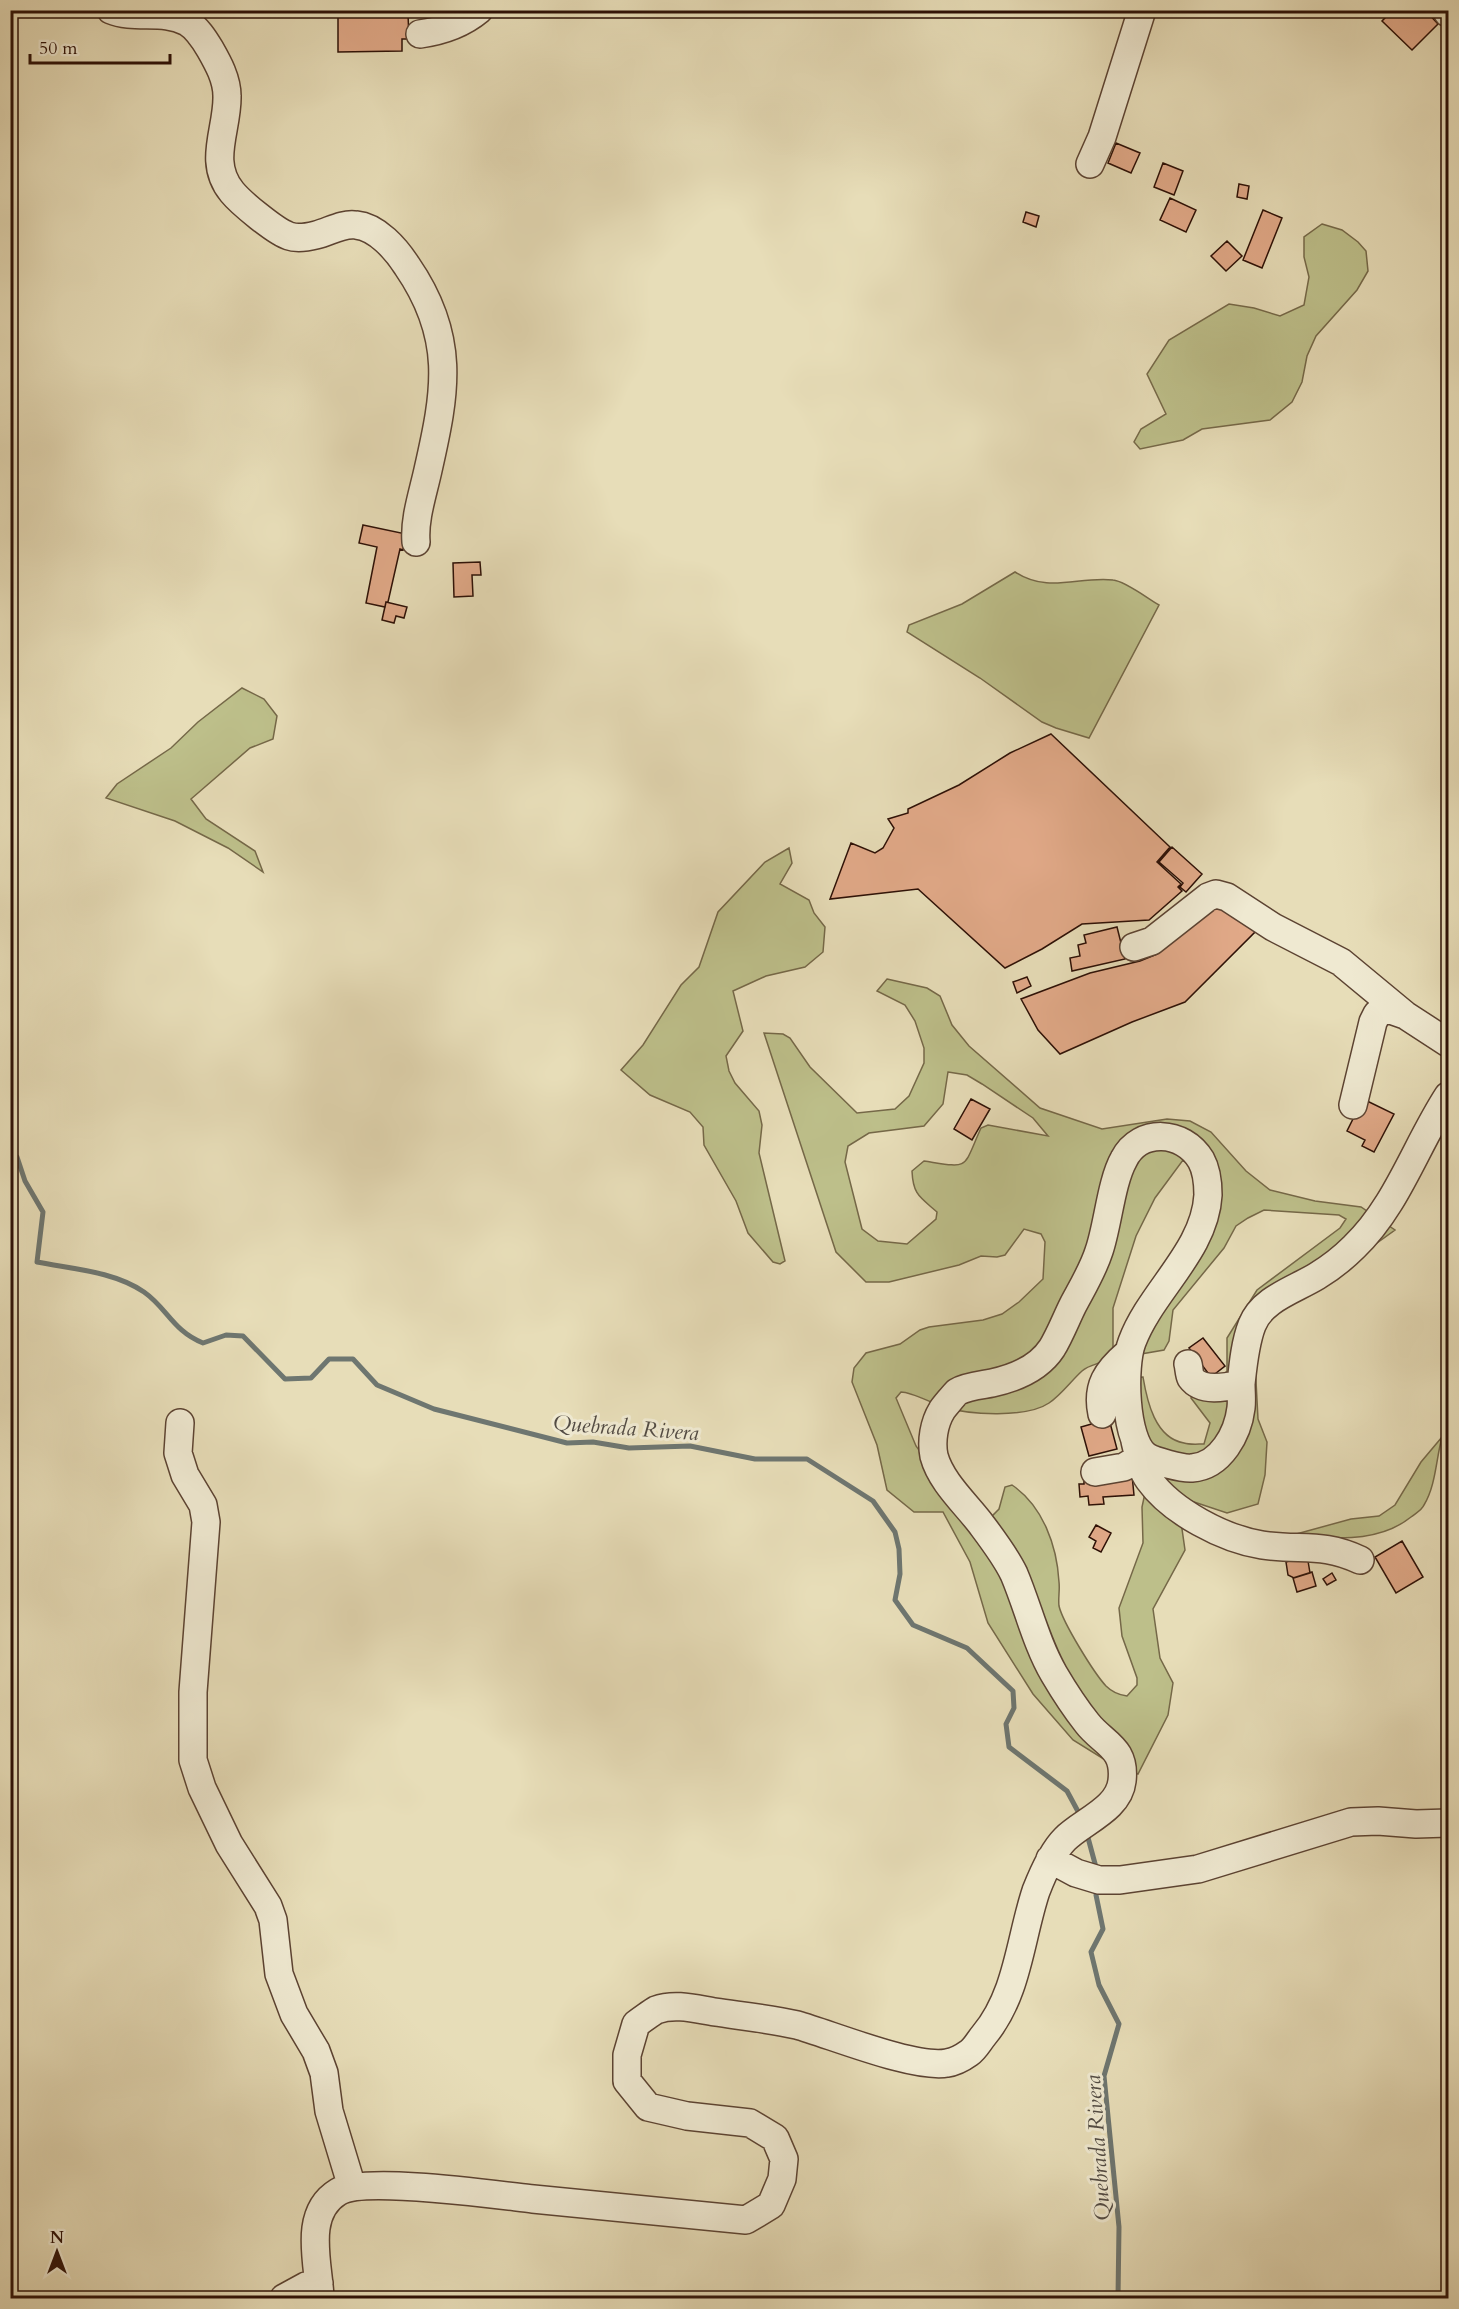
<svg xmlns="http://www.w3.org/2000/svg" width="1459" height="2309" font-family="Cardo,serif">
  <rect width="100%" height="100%" fill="#e7ddb8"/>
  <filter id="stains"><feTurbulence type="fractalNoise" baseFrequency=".00333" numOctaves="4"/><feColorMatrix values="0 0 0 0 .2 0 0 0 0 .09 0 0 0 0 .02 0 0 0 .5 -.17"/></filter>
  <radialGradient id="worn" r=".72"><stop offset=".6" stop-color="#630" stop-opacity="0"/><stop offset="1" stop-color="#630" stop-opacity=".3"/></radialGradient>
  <!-- green -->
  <path fill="#bdbf8a" stroke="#756848" stroke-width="1.5" fill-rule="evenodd" d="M1322 224 1342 230 1358 242 1366 251 1368 271 1357 290 1316 336 1307 356 1302 382 1292 402 1270 420 1202 429 1183 440 1140 449 1134 442 1141 429 1166 414 1147 374 1169 340 1229 304 1254 308 1280 316 1304 305 1309 277 1304 257V237Z
    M1015 572C1049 594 1078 576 1113 580 1125 581 1147 598 1159 605L1089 738 1056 728 1042 722 980 678 907 632 909 625 962 604Z
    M242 688 264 699 277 716 273 739 250 748 191 799 206 819 255 851 263 872 228 848 175 821 106 798 117 784 171 748 198 722Z
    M789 848 792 863 780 884 809 900 814 913 825 927 823 952 805 967 766 976 733 991 743 1031 726 1056 729 1071 735 1083 759 1111 762 1125 759 1153 785 1261 780 1264 773 1262 748 1233 736 1201 704 1145 703 1127 690 1112 650 1095 621 1070 643 1045 681 985 699 967 718 912 765 862Z
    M887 979 927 988 940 996 952 1025 969 1046 1040 1108 1102 1129 1167 1119 1190 1121 1211 1132 1246 1171 1270 1190 1315 1201 1361 1207 1395 1230 1317 1286 1277 1310 1254 1343 1258 1419 1267 1442 1265 1475 1258 1504 1227 1513 1191 1501 1181 1522 1185 1550 1153 1609 1160 1658 1173 1683 1168 1715 1138 1774 1115 1766 1073 1740 1033 1694 988 1623 970 1562 943 1512H914L887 1490 877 1445 852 1382 854 1368 866 1353 900 1344 920 1330 929 1327 983 1320 1002 1314 1019 1302 1043 1279 1045 1242 1041 1234 1024 1229 1005 1255 997 1257 981 1256 959 1265 889 1282H866L836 1252 764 1033 783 1034 790 1038 810 1067 857 1113 895 1109 909 1096 924 1063V1048L915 1021 905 1005 877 991ZM948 1072 967 1075 982 1084 1033 1118 1048 1136 988 1125 981 1128C962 1170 971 1168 924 1161L912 1171C913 1195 920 1197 937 1212L936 1219 907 1244 878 1241 862 1229 845 1162 848 1146 869 1133 924 1126 943 1104ZM1183 1160 1198 1173 1200 1195 1141 1354 1164 1350 1169 1341 1173 1310 1224 1248 1236 1226 1248 1218 1264 1210 1339 1215 1346 1219 1340 1228 1257 1290 1227 1338V1371L1217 1383 1193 1388 1191 1398 1210 1423 1204 1444C1198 1444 1190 1445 1184 1443 1155 1438 1147 1401 1143 1377L1122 1378 1148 1479 1142 1507 1143 1543 1119 1608 1122 1636 1137 1678V1685L1127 1696C1119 1695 1112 1692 1106 1686 1094 1673 1063 1623 1059 1606 1058 1598 1060 1590 1059 1582 1057 1546 1043 1506 1012 1485L1005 1487 999 1509 989 1519 960 1507 916 1446 896 1398 901 1392C912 1392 931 1403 944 1407 969 1415 1027 1418 1049 1403 1061 1395 1071 1381 1082 1371 1092 1362 1106 1365 1113 1353V1308L1136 1236 1155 1198Z
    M1442 1437C1436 1459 1436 1485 1424 1505 1422 1510 1416 1513 1411 1517 1376 1545 1331 1537 1289 1536L1351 1519 1379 1516 1395 1505 1421 1462Z"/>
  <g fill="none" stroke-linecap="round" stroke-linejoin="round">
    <!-- stream -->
    <path stroke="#6e7670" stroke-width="5" d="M10 1151 17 1157 25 1181 43 1212 37 1262C72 1269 113 1271 144 1292 167 1308 173 1331 203 1343L226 1335 243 1336 285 1379 311 1378 329 1359H353L377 1385 434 1409 567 1443 593 1442 629 1448 690 1446 755 1459H807L873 1501 895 1532 899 1549 900 1574 895 1600 913 1625 967 1648 1013 1691 1014 1708 1006 1724 1009 1747 1067 1791 1081 1817
      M1087 1834 1097 1871
      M1098 1886 1096 1895 1103 1929 1091 1952 1099 1985 1119 2024 1104 2076 1119 2227 1118 2298"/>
  </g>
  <!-- building -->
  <path fill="#e1a988" stroke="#2d1006" stroke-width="1.5" d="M1393 10H1425L1438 24 1412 50 1382 21Z
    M408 14 409 39H402V51L338 52V15Z
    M1116 143 1140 153 1131 173 1108 163Z
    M1163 163 1183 171 1174 195 1154 187Z
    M1239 184 1249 186 1247 199 1237 197Z
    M1170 198 1196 210 1186 232 1160 220Z
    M1263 210 1282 218 1262 268 1243 260Z
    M1026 212 1039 216 1036 227 1023 222Z
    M1227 241 1242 256 1226 271 1211 256Z
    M363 525 406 534 403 550 400 549 388 602H386L385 607 366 603 377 547 359 543Z
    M480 562 481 575H472L473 596 454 597 453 563Z
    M386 602 407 607 404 618 396 616 394 623 382 620Z
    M1051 734 1170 847 1157 862 1181 884 1178 887 1182 891 1149 920 1082 924 1042 949 1005 968 918 889 830 899 851 843 875 853 883 848 894 828 888 819 908 813V809L959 785 1010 753Z
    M1172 847 1202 874 1186 892 1180 887 1183 883 1159 862Z
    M1215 903 1256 931 1185 1002 1132 1022 1060 1054 1038 1030 1021 999 1090 973 1140 961 1157 954Z
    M1117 927 1125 959 1072 971 1070 958 1080 956 1078 945 1086 943 1084 935Z
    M1027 977 1031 986 1017 993 1013 982Z
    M971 1099 990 1109 972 1140 954 1129Z
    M1363 1099 1394 1114 1374 1152 1362 1146 1365 1140 1347 1131Z
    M1203 1338 1225 1366 1211 1377 1189 1348Z
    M1109 1419 1117 1449 1089 1456 1081 1427Z
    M1132 1475 1134 1495 1103 1497 1104 1504 1089 1505 1088 1496 1080 1497 1079 1484H1084V1479Z
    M1096 1525 1111 1533 1101 1552 1093 1548 1096 1541 1089 1537Z
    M1402 1541 1423 1577 1396 1593 1375 1557Z
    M1307 1555 1310 1573 1294 1578 1288 1575 1286 1562Z
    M1312 1572 1316 1586 1297 1592 1293 1578Z
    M1332 1573 1336 1580 1327 1585 1323 1579Z"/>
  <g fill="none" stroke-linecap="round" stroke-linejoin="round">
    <defs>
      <path id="minor" d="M111 10C135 20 163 9 187 22 197 28 204 39 210 49 218 63 227 79 227 96 228 129 207 162 232 192 241 203 276 232 289 236 297 239 308 237 316 235 329 232 342 223 356 225 377 227 396 249 407 266 456 337 446 391 428 470 423 493 414 519 416 542
        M1446 10 1448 13
        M420 34C442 31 461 25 479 10
        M1090 164 1102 137 1142 10
        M1134 947 1152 941 1208 897 1216 894 1227 897 1273 927 1341 962 1405 1015 1448 1043
        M1353 1105 1373 1022 1377 1014 1385 1008 1405 1015
        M1188 1364C1189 1367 1189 1374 1191 1378 1202 1393 1227 1387 1241 1384
        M1102 1414C1096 1386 1107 1371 1128 1353
        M180 1423 178 1453 185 1475 203 1505 206 1522 193 1692V1760L202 1788 229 1844 268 1906 273 1920 279 1974 294 2014 316 2051 324 2073 329 2111 352 2187
        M1135 1441C1138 1454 1141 1469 1149 1480 1172 1512 1224 1539 1262 1545 1301 1551 1322 1542 1360 1560
        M1095 1472 1124 1467 1139 1458
        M1050 1859 1076 1873 1099 1880H1120L1198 1869 1351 1822 1378 1821 1416 1824 1448 1823
        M284 2298 306 2286 319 2283
        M320 2298C319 2265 302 2214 338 2192 363 2176 497 2195 533 2199 604 2206 675 2213 746 2220L771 2205 782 2179 784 2159 775 2138 750 2123 687 2116 648 2107 627 2081V2055L636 2024C637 2023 654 2011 656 2010 675 2003 696 2009 715 2012 742 2016 770 2019 797 2025 832 2035 915 2069 947 2063 955 2062 962 2058 969 2053 975 2049 979 2041 984 2035 1018 1994 1020 1939 1036 1891 1043 1873 1052 1852 1065 1839 1083 1821 1119 1809 1122 1781 1126 1747 1103 1744 1087 1723 1075 1708 1064 1691 1054 1674 1036 1643 1028 1607 1014 1574 1006 1557 993 1540 981 1524 966 1504 941 1482 934 1456 931 1441 934 1423 942 1410 943 1408 955 1394 957 1392 967 1386 982 1385 992 1383 1015 1378 1039 1368 1052 1348 1060 1335 1066 1319 1073 1305 1082 1288 1093 1270 1099 1251 1108 1225 1111 1182 1124 1159 1140 1128 1183 1130 1201 1160 1206 1169 1208 1184 1208 1195 1205 1251 1151 1291 1132 1342 1123 1365 1124 1440 1146 1456 1153 1461 1183 1469 1192 1468 1221 1466 1238 1433 1241 1408 1242 1400 1241 1392 1241 1384 1243 1365 1245 1343 1252 1325 1262 1299 1294 1290 1317 1276 1330 1268 1343 1258 1354 1247 1397 1206 1416 1145 1448 1096"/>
    </defs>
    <!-- minor casing -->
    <use href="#minor" stroke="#5c4332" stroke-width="30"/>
    <!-- minor -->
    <use href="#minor" stroke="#efe9d1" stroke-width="27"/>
  </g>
  <g text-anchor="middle" stroke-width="6" stroke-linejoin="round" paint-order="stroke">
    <!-- water labels -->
    <g font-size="22" font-style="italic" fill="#534c44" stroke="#efe9d1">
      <text transform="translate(626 1427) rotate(4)" y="8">Quebrada Rivera</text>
      <text transform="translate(1097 2148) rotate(-94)" y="8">Quebrada Rivera</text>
    </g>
  </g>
  <!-- margin -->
  <rect width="1459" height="2309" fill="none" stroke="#e7ddb8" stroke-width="36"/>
  <rect x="12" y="12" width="1435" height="2285" fill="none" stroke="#2d1006" stroke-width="3"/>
  <rect x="18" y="18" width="1423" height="2273" fill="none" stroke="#2d1006" stroke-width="1.5"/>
  <!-- north arrow -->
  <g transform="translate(57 2252)" stroke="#efe9d1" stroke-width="4.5" paint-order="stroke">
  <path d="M0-4.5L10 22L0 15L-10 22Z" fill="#2d1006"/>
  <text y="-9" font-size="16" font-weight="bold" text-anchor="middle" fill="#2d1006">N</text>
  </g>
  <!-- scale -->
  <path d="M30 54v9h140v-9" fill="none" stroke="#2d1006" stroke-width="3"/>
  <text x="39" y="54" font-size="18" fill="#2d1006" stroke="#efe9d1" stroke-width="4.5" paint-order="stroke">50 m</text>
  <rect width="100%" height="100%" filter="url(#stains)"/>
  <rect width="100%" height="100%" fill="url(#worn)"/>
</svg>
